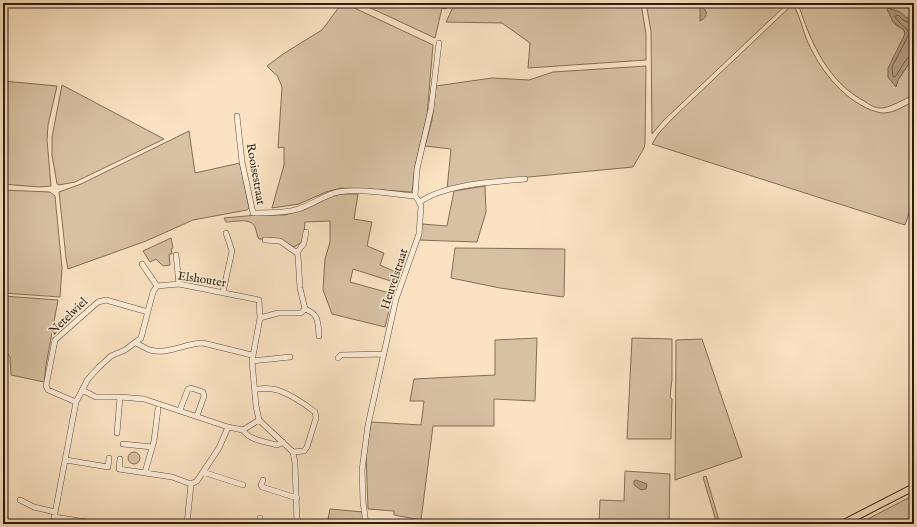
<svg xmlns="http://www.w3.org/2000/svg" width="917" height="527" font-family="'IM FELL English',serif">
  <rect width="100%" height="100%" fill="#fae2c2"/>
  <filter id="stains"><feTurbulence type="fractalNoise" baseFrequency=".005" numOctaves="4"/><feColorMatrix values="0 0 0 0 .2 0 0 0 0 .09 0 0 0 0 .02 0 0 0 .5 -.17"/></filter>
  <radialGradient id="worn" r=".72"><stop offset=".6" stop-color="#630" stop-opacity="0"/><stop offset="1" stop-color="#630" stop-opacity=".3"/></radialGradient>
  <!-- green -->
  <path fill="#d7c1a3" stroke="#826f56" d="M342 3 346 4 433 45 427 116 415 166 412 192 366 189 341 188 326 192 299 204 272 208 284 165V147L278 148 282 87 277 75 274 73 267 66 283 54 322 30Z
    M360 3H449L446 9 442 8 435 38Z
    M455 3H641L646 34V60L528 68 530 43 502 23 446 22Z
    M646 3H788L663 121 652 134 651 31Z
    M798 3H842L848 5 852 3H914V14L909 18 905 17 900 12 888 8 896 25 904 30 905 34 888 77 896 86 898 80 914 56V95C906 98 888 109 880 108 875 108 870 105 866 102 828 83 810 41 798 3Z
    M793 4C799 14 802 27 806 38 818 67 841 98 871 110 875 111 879 113 883 113 894 113 904 106 914 101V198L905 225 652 144 659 133 674 117Z
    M646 66 645 143 644 148 633 167 508 179 447 189 451 149 425 146 432 120 436 86 492 78 529 80 553 72Z
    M3 81 57 86 48 125 47 140 51 186 39 187 3 184Z
    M62 85 164 139 75 182 59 185 57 184 52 155V137Z
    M189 131 195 173 240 163 249 208 247 210 193 220 146 241 68 269 66 258 59 192 81 184Z
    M485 186 486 212 477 242 418 240 422 224 447 226 454 191Z
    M3 190 50 192 55 196 62 268 60 297 3 293Z
    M341 194H358L354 219 372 222 367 246 384 253 380 265 400 274 397 283 353 269 350 282 393 294 385 327 332 314 323 290 325 259 330 242V221L305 222 304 236 302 242 294 247 281 240 259 239C256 235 257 231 255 227 250 217 235 222 226 222L224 218 257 215H285L301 210 329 197Z
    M171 238 173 248 171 249 172 254H169L170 265 163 266 156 259 150 262 143 251Z
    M455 248 565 249 564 296 563 297 500 288 451 278Z
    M3 296 58 300 46 365 44 382 11 375 10 357 3 347Z
    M537 338 535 401 494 399V426H433L421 520 394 515V511L368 509 366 454 371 422 421 425 424 401H410L414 379 495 375V340Z
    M632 338 672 339V379L670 397 672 399 671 439H627Z
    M702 339 742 457 675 480 676 340Z
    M128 458a6 6 0 1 1 12 0a6 6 0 1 1-12 0Z
    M625 471 670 474 669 524H599L600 500 624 501Z
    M706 476 720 524H717L703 477Z
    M914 495V524H858Z
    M330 509 363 512 364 524H327Z"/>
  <!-- water -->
  <path fill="#b49f83" stroke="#7e6b53" d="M700 5 706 11C707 17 705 18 700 21Z
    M888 8 900 12 907 18 914 14V56L898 80 896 87 888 77V68L905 34 904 30 893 22 887 9Z
    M636 480 647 484 646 489 641 490 634 485V481Z"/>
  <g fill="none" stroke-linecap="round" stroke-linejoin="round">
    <!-- shore -->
    <path stroke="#705e46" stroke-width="1" d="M914 20 907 22 903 20 898 15 895 16C898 24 907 26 909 34L892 67 893 76 895 77C901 70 905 56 914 55"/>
    <defs>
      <path id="minor" d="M237 116 242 162 253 213C267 212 284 214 298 209 312 205 324 195 338 192 360 188 392 194 415 196
        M415 196 417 169 431 109 439 43
        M420 202C445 184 494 182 525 179
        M297 253 304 243 306 232
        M176 255 179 284
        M142 264 157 286
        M223 292 232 251 226 233
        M305 309C319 314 318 322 319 336
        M260 318 278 313H301L305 309 300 288 298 256 297 253 280 241 265 240
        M136 343C140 345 145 348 150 350 167 355 186 343 203 343L252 355
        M338 358 341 355 384 354
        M252 361 290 357
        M255 389C261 389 267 388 272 389 284 390 305 404 315 412L316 418 307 447 304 451 293 452
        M82 390 96 397H120L144 399 228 427 243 430C249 440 266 442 277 445L283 442
        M76 402 48 390 46 386 55 340 98 302 106 300 148 312
        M180 410 188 389 191 388 203 392 204 396 197 416
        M243 430 259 420
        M117 433 120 397
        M123 444 152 447
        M120 459 119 469 172 477 191 484
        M66 460 108 467 109 458
        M145 472 154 441 158 409
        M203 472 243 485
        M263 480 261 485 262 487 297 498
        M20 500 34 507 55 512
        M54 517 99 524
        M53 524 76 402 88 379 99 367 111 356 125 350 141 338 153 292 157 286 179 284 259 300 260 318 252 361 256 406 259 420 293 452 295 463 297 524
        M187 524 191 484 197 481 219 448 228 427
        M259 524 260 518
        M366 524 363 502 362 470 368 425 396 299 419 234 421 206 418 200 415 196"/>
      <path id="major" d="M842 524 914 487"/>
    </defs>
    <!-- minor casing -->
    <use href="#minor" stroke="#604e38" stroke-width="6"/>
    <!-- major casing -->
    <use href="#major" stroke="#2d1d0a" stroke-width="8"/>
    <!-- minor -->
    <use href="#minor" stroke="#fcecd7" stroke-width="5"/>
    <!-- major -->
    <use href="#major" stroke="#fae2c2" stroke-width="6"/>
  </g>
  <g text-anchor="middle" stroke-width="3" stroke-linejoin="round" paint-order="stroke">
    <!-- street labels -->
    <g font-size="12" fill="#2d1d0a" stroke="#fcecd7">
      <text transform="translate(256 174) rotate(80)" y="4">Rooisestraat</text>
      <text transform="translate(202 279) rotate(9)" y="4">Elshouter</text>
      <text transform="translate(394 279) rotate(-72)" y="4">Heuvelstraat</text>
      <text transform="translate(68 316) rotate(-44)" y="4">Netelwiel</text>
    </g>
  </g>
  <!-- margin -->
  <rect width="917" height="527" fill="none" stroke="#fae2c2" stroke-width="16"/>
  <rect x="4" y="4" width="909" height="519" fill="none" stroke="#2d1d0a" stroke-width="2"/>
  <rect x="8" y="8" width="901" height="511" fill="none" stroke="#2d1d0a"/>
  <rect width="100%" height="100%" filter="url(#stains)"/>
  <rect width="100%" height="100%" fill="url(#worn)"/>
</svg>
